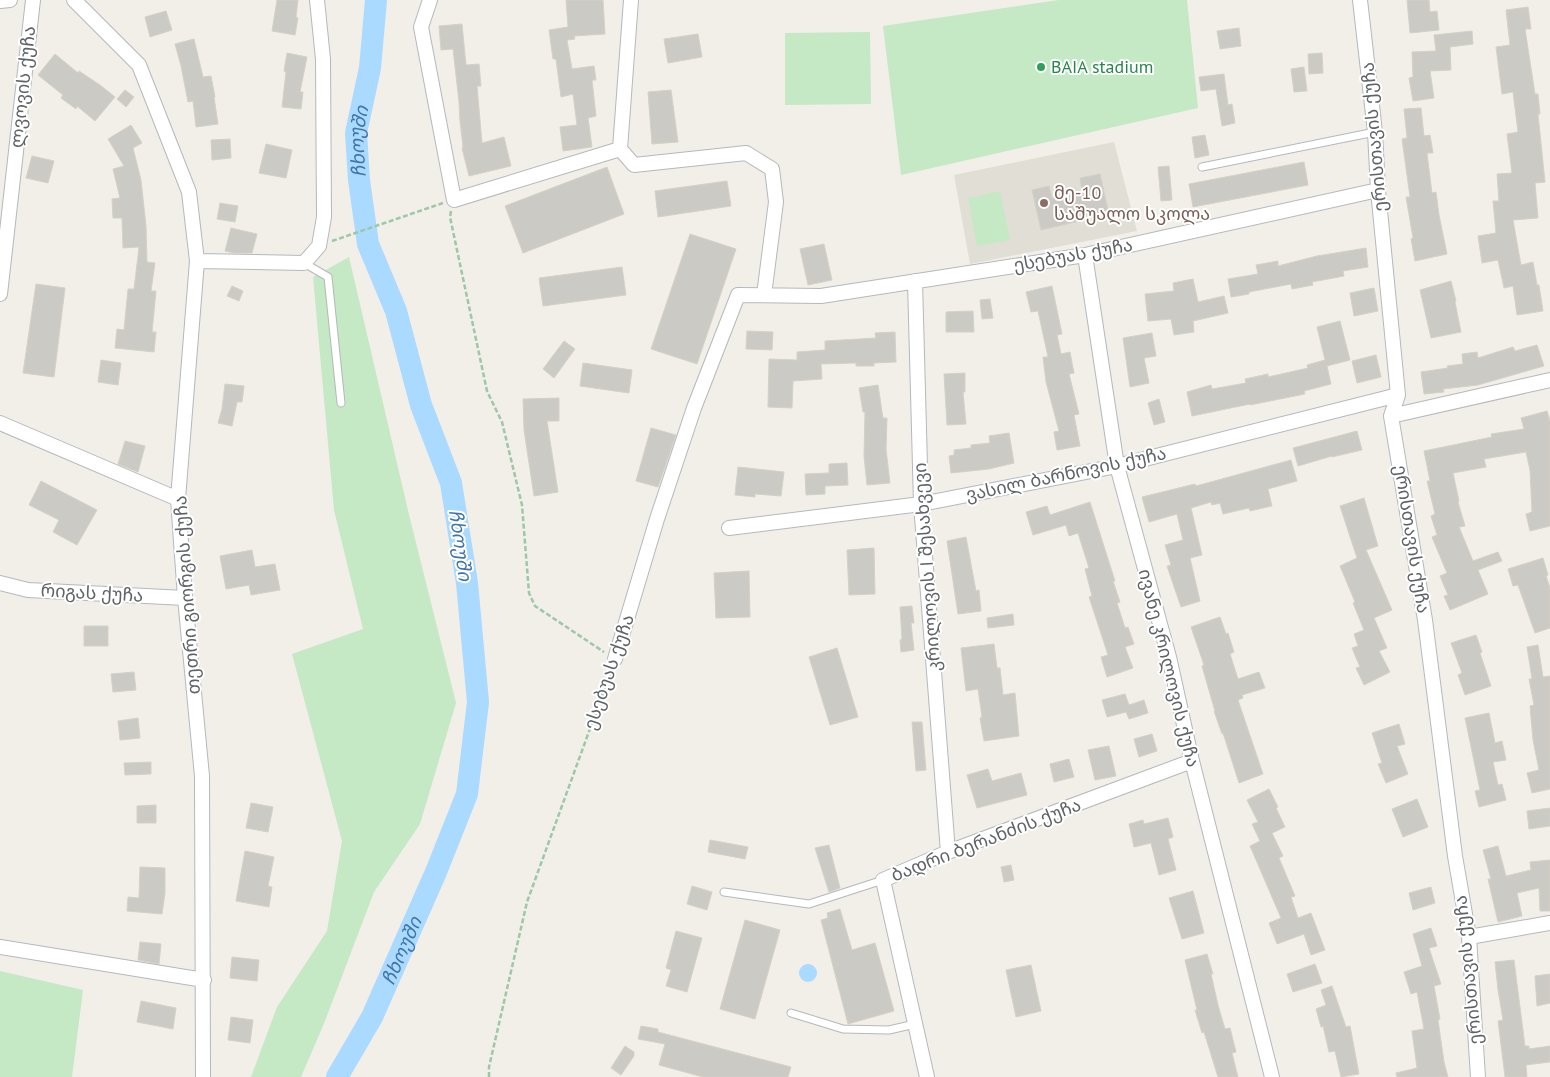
<svg xmlns="http://www.w3.org/2000/svg" width="1550" height="1077" font-family="'PT Sans','Noto Sans Georgian',sans-serif">
  <rect width="100%" height="100%" fill="#f1efe8"/>
  <!-- education -->
  <path fill="#e1ded6" d="M1114 142 1137 231 970 264 954 175Z"/>
  <!-- green -->
  <path fill="#c5e8c5" d="M1059 0H1187L1198 108 901 175 883 26Z
    M870 32 871 104 785 105V33Z
    M1000 191 1010 240 977 246 968 198Z
    M349 257 410 519 456 703 420 824 374 892 325 1021 301 1077H251L277 1007 327 931 342 841 292 654 363 629 334 510 313 277Z
    M0 971 83 990 72 1077H0Z"/>
  <!-- water -->
  <path fill="#aadaff" d="M799 973a9 9 0 1 1 18 0a9 9 0 1 1-18 0Z"/>
  <g fill="none" stroke-linecap="round" stroke-linejoin="round">
    <!-- river -->
    <path stroke="#aadaff" stroke-width="22" id="s1" d="M337 1077 372 1017 436 872 467 794 478 702 467 583 451 483 421 405 396 311 368 244 359 180 356 133 370 68 376 0"/>
  </g>
  <!-- building -->
  <path fill="#cccac5" stroke="#d6d1c6" d="M277 0H298L296 17 298 18 295 35 272 31Z
    M566 0H603L605 34 574 36 575 39 567 40 572 69 594 66 596 80H592L596 116 588 118 592 147 563 151 560 127 577 125 573 94 561 97 556 59H553L549 30 568 27Z
    M1407 0H1429L1430 12 1437 11 1439 30 1410 33Z
    M1528 7 1531 29H1525L1535 94H1538L1540 114H1538L1545 182 1535 183 1538 218 1513 220 1521 265 1533 262 1537 285H1539L1543 311 1517 315 1513 286 1504 288 1498 260 1482 263 1478 236 1496 233 1493 201H1499L1497 174 1512 173 1507 134 1518 132 1513 92 1502 94 1496 47 1510 45 1506 10Z
    M166 11 172 30 150 37 145 17Z
    M462 24 466 65 479 64 481 86H477L482 143 504 137 511 166 469 176 462 148 463 147 460 121 459 102 453 49 441 50 439 26Z
    M1239 28 1241 46 1220 49 1217 31Z
    M1472 31 1473 44 1450 47 1451 70 1430 71 1434 98 1413 101 1409 78 1413 77 1412 52 1436 51 1434 35Z
    M698 34 702 57 668 63 664 39Z
    M194 39 203 77 211 76 215 97H214L218 124 196 127 193 101 188 102 181 66 175 44Z
    M287 53 307 57 300 92H303L301 109 282 107 286 72 284 71Z
    M1322 53 1323 73 1309 74 1308 54Z
    M55 54 78 73 79 71 100 85 115 97 95 121 77 106 76 109 61 98 63 95 38 75Z
    M1304 67 1307 91 1294 92 1291 69Z
    M1224 74 1228 105 1232 104 1235 123 1222 126 1216 89 1201 91 1199 77Z
    M125 90 134 97 126 107 117 99Z
    M671 90 678 142 652 144 648 92Z
    M1421 108 1424 136 1430 135 1433 153H1427L1432 193 1436 192 1439 215 1447 254 1415 261 1411 239 1413 238 1406 197H1410L1402 139 1407 138 1404 109Z
    M131 125 142 143 133 148 141 180 146 226 147 262 155 263 151 291H156L152 332H156L154 352 115 348 117 329 124 330 128 289H134L139 247 123 248 122 218H113L112 199 120 198 113 169 124 166 108 139Z
    M1205 135 1209 155 1195 158 1192 137Z
    M230 139 231 158 212 160 211 140Z
    M266 144 292 150 286 178 259 173Z
    M32 156 54 161 48 183 26 178Z
    M1304 162 1308 185 1193 207 1189 184Z
    M1169 166 1172 200 1161 201 1158 167Z
    M607 167 624 214 523 253 505 206Z
    M1100 174 1109 214 1041 230 1032 190 1049 186 1052 198 1082 191 1080 178Z
    M727 181 731 206 658 217 655 191Z
    M220 203 238 206 235 222 217 219Z
    M231 228 257 234 252 253H234L225 251Z
    M690 234 736 249 697 364 651 349Z
    M824 244 832 280 808 285 800 249Z
    M1366 248 1368 267 1343 271 1344 276 1312 282 1313 285 1292 289 1291 284 1249 292V294L1231 297 1228 279 1258 274 1256 265 1278 261V266L1317 256Z
    M622 267 626 295 543 306 539 278Z
    M1193 279 1198 302 1224 296 1228 313 1193 321 1194 332 1174 335 1171 319 1148 321 1145 294 1174 291 1173 283Z
    M1451 281 1456 301 1455 302 1461 332 1431 338 1420 290Z
    M36 284 65 288 54 377 23 373Z
    M232 286 243 291 239 301 227 296Z
    M1052 286 1062 334 1057 335 1061 354 1070 352 1074 373 1069 374 1079 414 1074 415 1080 446 1057 450 1054 432 1059 431 1046 382 1043 357H1048L1038 311 1031 312 1026 292Z
    M1374 288 1378 311 1354 316 1350 293Z
    M990 299 993 318 982 319 980 300Z
    M973 311 974 332H946V312Z
    M1340 321 1350 360 1327 366 1331 384 1304 391 1305 394 1250 405V404L1192 416 1187 392 1211 385 1212 389 1246 383 1245 379 1268 374V377L1308 368 1307 365 1325 360 1317 327Z
    M747 331 773 332 772 350 746 349Z
    M895 332 896 362 874 363V366H856V363L821 364 822 379 793 381 792 408 768 407 769 359 797 360V352L825 350V341L876 338 875 333Z
    M1152 333 1156 356 1144 358 1149 383 1130 387 1123 338Z
    M564 341 575 349 554 378 543 369Z
    M1537 345 1544 366 1478 385 1443 389 1444 392 1424 394 1421 372 1448 368 1447 366 1463 364 1462 354 1477 352 1478 358 1513 347 1515 351Z
    M1376 355 1381 377 1357 383 1352 361Z
    M101 360 121 363 118 385 98 382Z
    M583 363 632 370 629 393 580 386Z
    M965 373V392H963L966 424 947 425 944 374Z
    M225 384 244 386 242 402H237L232 426 218 423 222 409Z
    M878 385 883 418H887L886 449 890 483 867 485 864 456 865 412H863L859 388Z
    M559 398V421H547L558 492 534 496 524 430 523 399Z
    M1159 399 1165 422 1154 425 1148 403Z
    M1547 411 1550 421V526L1530 531 1526 514 1532 512 1530 470 1526 452 1484 459 1486 467 1453 473 1459 501 1458 502 1465 526 1459 527 1473 561 1498 552 1502 561 1478 570 1488 594 1450 610 1444 596 1448 595 1440 576 1447 573 1432 537 1437 535 1431 516 1435 514 1427 481H1430L1424 451 1492 437 1491 434 1524 429 1521 418Z
    M651 428 676 435 658 487 636 481Z
    M1357 431 1362 450 1332 457V456L1298 466 1293 448Z
    M1009 433 1014 463 989 469 951 473 949 456 954 455V450L971 448V445L990 443 989 436Z
    M125 441 145 446 138 472 118 464Z
    M1291 460 1297 481 1268 489 1272 506 1250 511 1249 508 1223 514 1220 503 1212 505 1211 502 1191 508 1202 555 1190 558 1200 601 1181 607 1167 566 1171 565 1165 545 1183 540 1177 514 1149 522 1142 497 1195 484 1196 486Z
    M847 463 848 485 825 486V494L806 495 805 474 829 473V464Z
    M738 467 784 472 781 496 755 494V497L735 495Z
    M41 481 97 510 77 545 53 532 59 520 29 505Z
    M1364 498 1378 546 1366 550 1392 610 1374 618 1387 648 1379 651 1390 672 1364 685 1356 668 1360 667 1352 648 1358 646 1354 634 1364 630 1353 603 1355 602 1340 566 1357 558 1340 506Z
    M1090 502 1115 581H1113L1120 602 1117 603 1125 628 1128 627 1134 644 1125 647 1133 668 1107 677 1101 657 1108 655 1089 597 1092 596 1085 569 1089 568 1078 533 1069 536 1066 525 1033 535 1026 512 1047 506 1050 515Z
    M966 537 976 591 979 590 981 611 958 614 947 541Z
    M874 548 875 594 849 595 847 550Z
    M252 550 255 567 275 564 280 590 251 595 249 585 226 589 220 556Z
    M1543 558 1548 575 1546 576 1550 588V628L1535 633 1518 585 1513 586 1508 569Z
    M749 571 750 617 716 618 714 573Z
    M912 606 914 623H911L914 650 901 652 900 640 902 639 900 607Z
    M1013 614 1014 625 988 628 987 618Z
    M1220 617 1226 634 1228 633 1234 652 1230 654 1238 679 1259 672 1265 688 1242 695 1243 698 1238 700 1263 774 1239 783 1223 733 1222 734 1214 711H1215L1208 687 1202 666 1204 665 1191 627Z
    M84 626H108V646H84Z
    M1476 635 1482 652 1480 653 1491 686 1465 695 1458 675 1462 673 1451 643Z
    M994 644 997 668H1000L1003 695 1015 693 1019 736 984 741 980 718 982 717 978 689 966 691 961 648Z
    M1538 645 1543 677 1550 676V789L1532 793 1527 773 1539 770 1533 740 1530 706 1534 705 1529 679H1532L1527 647Z
    M837 648 858 717 830 725 809 657Z
    M134 672 136 690 113 692 111 674Z
    M1125 694 1129 705 1144 700 1148 713 1129 719 1126 712 1107 717 1102 700Z
    M1489 713 1495 743 1502 741 1506 760 1493 762 1498 785 1502 784 1506 800 1479 807 1475 791 1480 790 1465 718Z
    M138 718 140 738 120 740 118 721Z
    M912 722H922L926 770 916 771Z
    M1399 724 1405 744 1397 746 1408 774 1386 783 1378 764 1382 763 1372 733Z
    M1152 734 1157 751 1139 757 1134 739Z
    M1109 746 1116 776 1095 780 1088 750Z
    M1069 759 1074 777 1054 782 1050 764Z
    M151 762V774L125 775 124 763Z
    M988 769 992 781 1021 773 1027 795 977 808 967 775Z
    M1269 789 1278 807 1276 808 1285 827 1272 833 1283 856 1279 858 1295 896 1291 897 1298 918 1311 913 1325 950 1311 955 1304 934 1277 944 1269 923 1281 918 1250 846 1260 841 1252 824 1258 822 1247 800Z
    M1417 799 1428 827 1403 837 1392 809Z
    M251 803 273 807 268 832 246 828Z
    M156 805V823H137V806Z
    M1550 808V826L1529 829 1527 811Z
    M1168 818 1173 837 1168 839 1176 870 1159 875 1151 843 1134 847 1129 824 1143 820 1144 824Z
    M710 840 748 847 745 859 708 852Z
    M829 845 840 888 829 892 815 848Z
    M1498 846 1506 876 1531 870 1530 862 1550 860V911H1540L1539 888 1517 893 1522 916 1498 922 1488 879H1491L1483 850Z
    M245 851 274 857 268 886 272 887 269 907 236 901Z
    M1011 865 1014 880 1004 882 1001 867Z
    M140 867 165 868V893L162 914 127 911 128 897 139 898Z
    M692 886 712 892 707 910 687 904Z
    M1431 887 1435 903 1413 910 1409 893Z
    M1193 891 1204 933 1182 939 1169 898Z
    M840 909 852 950 875 943 894 1011 848 1024 821 920 828 918 827 913Z
    M745 920 780 930 755 1019 720 1009Z
    M1431 928 1437 946 1429 948 1441 984 1434 986 1440 1019 1438 1020 1444 1062 1448 1077H1397L1396 1073 1417 1068 1412 1031 1424 1029 1417 992 1411 994 1404 972 1422 966 1413 934Z
    M676 931 702 938 687 992 666 986 671 970 666 968Z
    M140 942 161 944 159 964 138 960Z
    M1207 954 1213 974H1211L1218 1005 1225 1029 1230 1028 1236 1052 1232 1053 1238 1077H1218L1204 1032 1202 1033 1195 1010H1197L1185 960Z
    M232 957 259 960 257 981 230 978Z
    M1514 960 1525 1046H1529V1049L1550 1046V1062L1526 1065 1527 1077H1505L1498 1021 1503 1020 1498 990 1495 962Z
    M1315 964 1322 983 1293 992 1287 974Z
    M1031 965 1041 1011 1016 1017 1006 970Z
    M1550 974V1003L1537 1006 1535 976Z
    M1332 986 1346 1027 1350 1026 1359 1074 1341 1077 1335 1051 1329 1052 1323 1026 1321 1027 1316 1009 1326 1005 1321 990Z
    M141 1001 176 1008 173 1029 137 1022Z
    M231 1017 253 1020 250 1043 228 1040Z
    M641 1026 658 1029V1032L791 1067 788 1077H703L659 1065 665 1044 638 1039Z
    M625 1046 634 1052V1056L621 1075 611 1068Z"/>
  <g fill="none" stroke-linecap="round" stroke-linejoin="round">
    <defs>
      <path id="service" d="M1202 167 1375 132
        M304 263 328 277 341 403
        M724 892 809 904 883 880
        M791 1013 843 1029 889 1030 915 1024"/>
      <path id="minor" d="M74 0 139 65 189 192 197 261 178 499 185 598 202 776 203 1077
        M430 0 421 27 454 200 620 149
        M1360 0 1375 132 1378 190 1398 395 1391 416 1425 620 1455 856 1469 937 1478 1077
        M0 1 10 0
        M620 149 634 165 746 153 772 169 776 202 764 295
        M620 149 631 0
        M1085 255 1117 466 1169 657 1192 761 1272 1077
        M197 261 304 263 319 246 324 217 323 59 317 0
        M915 281 921 504 948 852
        M0 294 33 0
        M1391 416 1550 380
        M0 423 178 499
        M729 528 921 504 1117 466 1398 395
        M0 583 28 590 185 598
        M615 659 657 519 694 408 738 295 821 296 1085 255 1378 190
        M1469 937 1550 923
        M0 947 204 980
        M927 1077 883 880 948 852 1192 761"/>
    </defs>
    <!-- service casing -->
    <use href="#service" stroke="#b5b8bc" stroke-width="9"/>
    <!-- minor casing -->
    <use href="#minor" stroke="#b5b8bc" stroke-width="16"/>
    <!-- path -->
    <path stroke="#9cc7a9" stroke-width="2.5" stroke-dasharray="5 2.5" stroke-linecap="butt" d="M451 211 450 217 487 391 502 422 522 505 529 593 535 606 604 652
      M332 241 443 203
      M489 1077V1067L527 902 611 671"/>
    <!-- service -->
    <use href="#service" stroke="#fff" stroke-width="7"/>
    <!-- minor -->
    <use href="#minor" stroke="#fff" stroke-width="14"/>
  </g>
  <!-- markers -->
  <circle fill="#2e9e5b" stroke="#fff" stroke-width="2" cx="1041" cy="67" r="5"/>
  <circle fill="#8d6e63" stroke="#fff" stroke-width="2" cx="1044" cy="203" r="5"/>
  <g text-anchor="middle" stroke-width="4" stroke-linejoin="round" paint-order="stroke">
    <!-- leisure labels -->
    <g font-size="18" fill="#27864d" stroke="#fff" text-anchor="start">
      <text x="1051" y="73">BAIA stadium</text>
    </g>
    <!-- street labels -->
    <g font-size="18" fill="#5f6368" stroke="#fff">
      <text transform="translate(23 87) rotate(-84)" y="6">ლვოვის ქუჩა</text>
      <text transform="translate(1374 137) rotate(-95)" y="6">ერისთავის ქუჩა</text>
      <text transform="translate(1073 255) rotate(-10)" y="6">ესებუას ქუჩა</text>
      <text transform="translate(1066 474) rotate(-12)" y="6">ვასილ ბარნოვის ქუჩა</text>
      <text transform="translate(1412 539) rotate(81)" y="6">ერისთავის ქუჩა</text>
      <text transform="translate(927 567) rotate(-94)" y="6">კრილოვის I შესახვევი</text>
      <text transform="translate(92 593) rotate(3)" y="6">რიგას ქუჩა</text>
      <text transform="translate(187 595) rotate(-94)" y="6">თეთრი გიორგის ქუჩა</text>
      <text transform="translate(1169 668) rotate(76)" y="6">ივანე კრილოვის ქუჩა</text>
      <text transform="translate(609 672) rotate(-71)" y="6">ესებუას ქუჩა</text>
      <text transform="translate(986 840) rotate(-21)" y="6">ბადრი ბერანძის ქუჩა</text>
      <text transform="translate(1468 970) rotate(-96)" y="6">ერისთავის ქუჩა</text>
    </g>
    <!-- education labels -->
    <g font-size="18" fill="#785e54" stroke="#fff" text-anchor="start">
      <text x="1054" y="199">მე-10<tspan x="1054" dy="21">საშუალო სკოლა</tspan></text>
    </g>
    <!-- water labels -->
    <g font-size="19" font-style="italic" fill="#4174aa" stroke="#fff">
      <text dy="7" stroke="none"><textPath href="#s1" startOffset="982">ჩხოუში</textPath></text>
      <text transform="translate(461 545) rotate(82)" y="7">ჩხოუში</text>
      <text dy="7" stroke="none"><textPath href="#s1" startOffset="142">ჩხოუში</textPath></text>
    </g>
  </g>
</svg>
